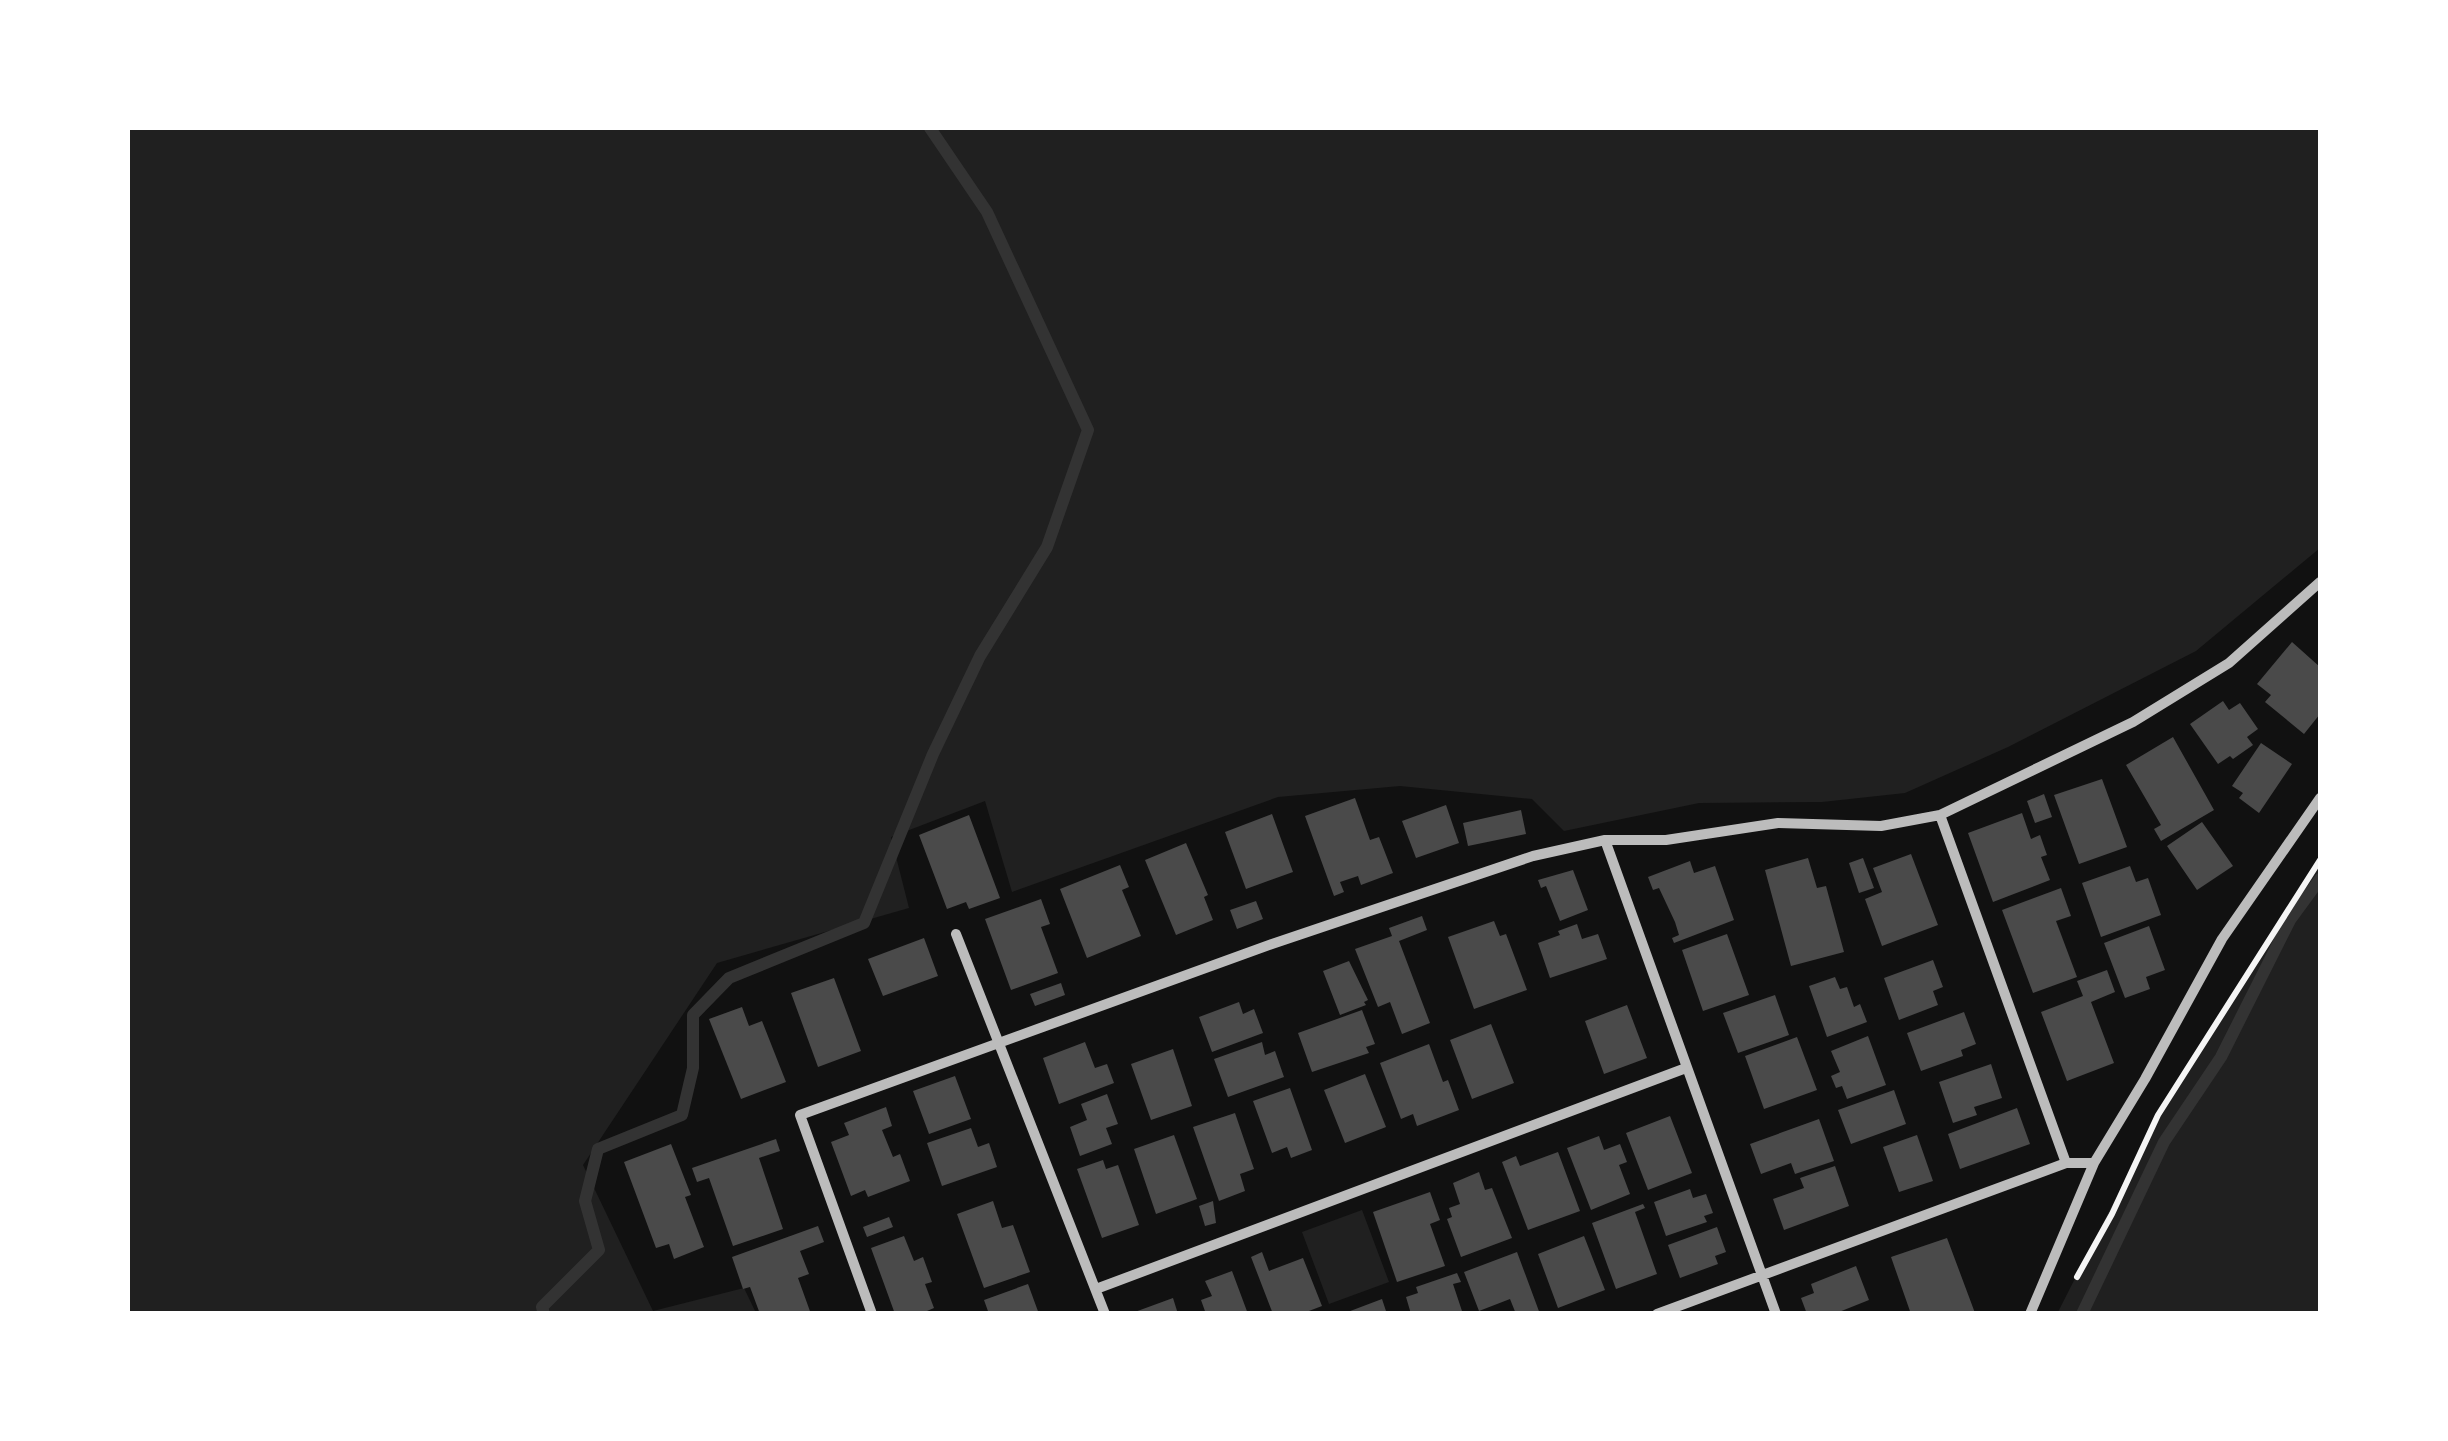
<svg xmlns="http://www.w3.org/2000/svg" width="2448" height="1441" font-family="'Source Sans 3',sans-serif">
  <rect width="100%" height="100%" fill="#111"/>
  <!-- green -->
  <path fill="#202020" d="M128 128H2320V548L2196 651 2008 747 1905 793 1822 802 1699 803 1564 831 1532 799 1400 786 1278 797 1012 892 985 801 891 837 909 908 717 963 583 1165 653 1311 744 1288 756 1313H128Z
    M2320 859V1313L2057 1314 2166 1099Z
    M1362 1210 1389 1282 1329 1304 1302 1232Z"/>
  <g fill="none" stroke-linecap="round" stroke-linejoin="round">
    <!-- stream -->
    <path stroke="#333" stroke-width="12" d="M544 1314 542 1307 599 1250 585 1201 598 1149 682 1115 693 1068V1015L729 978 864 923 933 754 980 656 1047 547 1088 430 987 212 930 128
      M2082 1314 2164 1142 2221 1057 2290 920 2320 879"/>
  </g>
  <!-- building -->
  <path fill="#4a4a4a" d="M2292 642 2320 667V714L2304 734 2265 702 2271 695 2257 684Z
    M2223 701 2229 710 2240 703 2258 729 2247 737 2253 745 2233 759 2230 756 2218 764 2190 724Z
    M2173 737 2214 810 2161 841 2154 829 2161 825 2126 765Z
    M2261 743 2292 764 2259 813 2239 798 2243 793 2232 786Z
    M2102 779 2127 847 2079 864 2054 795Z
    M2044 794 2052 817 2035 823 2027 801Z
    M1355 798 1370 840 1379 837 1393 873 1361 885 1358 876 1340 882 1344 892 1334 896 1305 816Z
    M1446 805 1459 843 1416 858 1402 821Z
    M1521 810 1526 834 1468 846 1463 823Z
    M2022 813 2031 839 2040 835 2047 855 2041 857 2050 880 1993 902 1968 833Z
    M1272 814 1293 872 1246 889 1225 832Z
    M969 815 1000 898 969 909 966 902 947 909 919 835Z
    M2202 822 2233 866 2197 890 2167 846Z
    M1186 843 1208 895 1204 897 1213 920 1176 935 1145 860Z
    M1911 854 1938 925 1882 946 1865 899 1882 892 1873 868Z
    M1808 858 1817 888 1826 886 1844 952 1791 966 1765 870Z
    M1863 858 1874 888 1859 893 1849 863Z
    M1690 861 1694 873 1715 866 1734 920 1674 943 1672 938 1679 935 1675 922 1659 888 1653 890 1648 877Z
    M1120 865 1129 887 1122 890 1141 936 1087 958 1060 889Z
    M2130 866 2136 882 2148 878 2161 915 2101 937 2082 883Z
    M1573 870 1588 910 1560 921 1546 886 1541 888 1538 880Z
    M2061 888 2071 916 2056 921 2077 977 2033 993 2002 910Z
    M1041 899 1050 924 1041 927 1058 973 1011 990 985 919Z
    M1256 901 1263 919 1237 929 1230 910Z
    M1422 916 1427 930 1399 941 1430 1023 1402 1034 1390 1002 1378 1007 1355 949 1392 936 1389 928Z
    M1494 921 1500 936 1506 934 1527 990 1474 1009 1448 937Z
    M1577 924 1582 939 1598 934 1607 959 1550 978 1538 943 1560 935 1558 931Z
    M2149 926 2165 970 2146 977 2150 989 2125 998 2104 943Z
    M1727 934 1749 995 1703 1011 1682 950Z
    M924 938 938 976 883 996 868 959Z
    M1933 960 1943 987 1933 991 1938 1005 1899 1020 1884 978Z
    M1349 961 1368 1000 1364 1002 1366 1005 1340 1015 1323 971Z
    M2107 970 2115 992 2091 1002 2114 1063 2067 1081 2041 1012 2083 996 2077 981Z
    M1835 977 1840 989 1847 987 1854 1007 1860 1004 1867 1022 1827 1037 1809 986Z
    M834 978 861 1051 818 1067 791 993Z
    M1061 983 1065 995 1035 1006 1030 994Z
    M1775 995 1789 1035 1738 1053 1723 1013Z
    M1239 1002 1243 1014 1254 1009 1263 1033 1212 1052 1199 1017Z
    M1627 1005 1647 1058 1604 1074 1585 1021Z
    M742 1007 749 1026 762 1021 786 1082 741 1099 709 1019Z
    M1362 1010 1375 1044 1366 1047 1369 1053 1312 1072 1298 1033Z
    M1964 1012 1976 1044 1961 1050 1963 1056 1921 1071 1907 1033Z
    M1491 1024 1514 1083 1472 1099 1450 1040Z
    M1868 1036 1886 1085 1847 1099 1842 1086 1836 1088 1831 1076 1840 1072 1831 1051Z
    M1797 1037 1817 1090 1764 1109 1745 1056Z
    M1085 1042 1095 1068 1107 1064 1114 1083 1059 1104 1043 1058Z
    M1262 1042 1265 1055 1275 1051 1284 1077 1228 1097 1214 1059Z
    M1429 1044 1443 1082 1448 1080 1459 1110 1417 1126 1413 1114 1401 1119 1380 1063Z
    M1173 1049 1192 1106 1151 1120 1131 1064Z
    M1991 1064 2002 1098 1974 1107 1977 1115 1953 1123 1939 1082Z
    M1365 1074 1386 1127 1345 1143 1324 1090Z
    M955 1076 971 1119 929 1134 913 1091Z
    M1290 1088 1312 1150 1291 1158 1287 1147 1272 1153 1253 1101Z
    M1894 1090 1906 1124 1851 1144 1838 1110Z
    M1107 1094 1118 1124 1106 1128 1112 1144 1080 1156 1070 1127 1087 1120 1081 1104Z
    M886 1107 892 1126 882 1130 893 1157 900 1154 910 1181 868 1197 865 1190 851 1196 831 1142 849 1135 844 1123Z
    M2017 1108 2030 1144 1960 1169 1948 1134Z
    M1235 1113 1254 1169 1240 1174 1245 1191 1219 1201 1193 1127Z
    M1670 1116 1692 1173 1648 1190 1626 1133Z
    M1819 1119 1834 1161 1795 1174 1791 1163 1761 1174 1750 1144Z
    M971 1128 978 1147 989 1143 997 1167 942 1186 927 1143Z
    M1174 1135 1197 1199 1156 1214 1134 1149Z
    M1917 1135 1933 1181 1899 1192 1883 1147Z
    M1599 1136 1604 1150 1620 1144 1627 1162 1619 1165 1630 1194 1591 1210 1567 1148Z
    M776 1139 780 1151 759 1158 783 1229 733 1246 709 1178 697 1182 692 1168Z
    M671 1144 691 1195 685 1197 704 1247 674 1259 669 1244 656 1248 624 1162Z
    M1558 1152 1580 1211 1528 1230 1502 1162 1516 1156 1520 1166Z
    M1103 1160 1106 1169 1118 1165 1139 1225 1102 1238 1077 1169Z
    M1835 1166 1849 1206 1784 1230 1773 1199 1804 1188 1800 1178Z
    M1479 1172 1485 1190 1492 1188 1512 1238 1461 1257 1447 1219 1452 1217 1449 1208 1460 1204 1453 1183Z
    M1690 1189 1693 1198 1706 1194 1713 1213 1704 1216 1707 1222 1666 1236 1654 1202Z
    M1430 1192 1440 1220 1430 1224 1445 1266 1397 1282 1373 1212Z
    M993 1201 1002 1228 1013 1225 1030 1272 984 1288 957 1214Z
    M1213 1201 1216 1223 1205 1226 1199 1206Z
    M1643 1204 1645 1208 1635 1212 1657 1274 1616 1289 1592 1223Z
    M889 1217 893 1227 867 1237 863 1227Z
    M818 1226 824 1242 800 1251 809 1274 798 1278 811 1314H760L750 1287 743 1289 732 1257Z
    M1717 1227 1726 1252 1715 1256 1718 1264 1680 1278 1668 1245Z
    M904 1236 914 1261 923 1257 932 1282 925 1284 934 1308 920 1314H895L871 1248Z
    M1584 1236 1605 1290 1558 1308 1538 1254Z
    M1947 1238 1975 1313 1911 1314 1891 1257Z
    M1262 1252 1269 1271 1303 1258 1322 1306 1301 1314H1273L1251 1257Z
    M1517 1252 1540 1314H1516L1510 1299 1479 1311 1464 1272Z
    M1856 1266 1869 1300 1834 1314H1807L1801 1298 1814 1293 1811 1284Z
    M1232 1271 1248 1314H1206L1201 1300 1212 1296 1205 1281Z
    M1457 1273 1461 1282 1453 1284 1463 1314H1411L1406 1297 1418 1293 1416 1287Z
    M1028 1284 1039 1314H989L984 1300Z
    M1173 1298 1178 1314H1132V1313Z
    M1382 1299 1387 1314H1345V1313Z"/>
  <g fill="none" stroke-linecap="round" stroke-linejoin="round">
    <!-- path -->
    <path stroke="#f5f5f5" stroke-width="6" d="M2077 1277 2112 1214 2158 1115 2320 860"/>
    <!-- minor -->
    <path stroke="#bcbcbc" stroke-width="10" d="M1940 815 2066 1163
      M1605 840 1776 1314
      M956 934 1105 1314
      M1096 1289 1686 1068
      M872 1314 800 1115 1272 944 1533 856 1605 840H1666L1778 823 1881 826 1940 815 2133 722 2229 663 2320 582
      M1657 1314 2066 1163H2094
      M2030 1314 2094 1163 2145 1079 2222 939 2320 798"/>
  </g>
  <!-- border -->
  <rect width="2448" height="1441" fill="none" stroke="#ffffff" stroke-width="260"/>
</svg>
